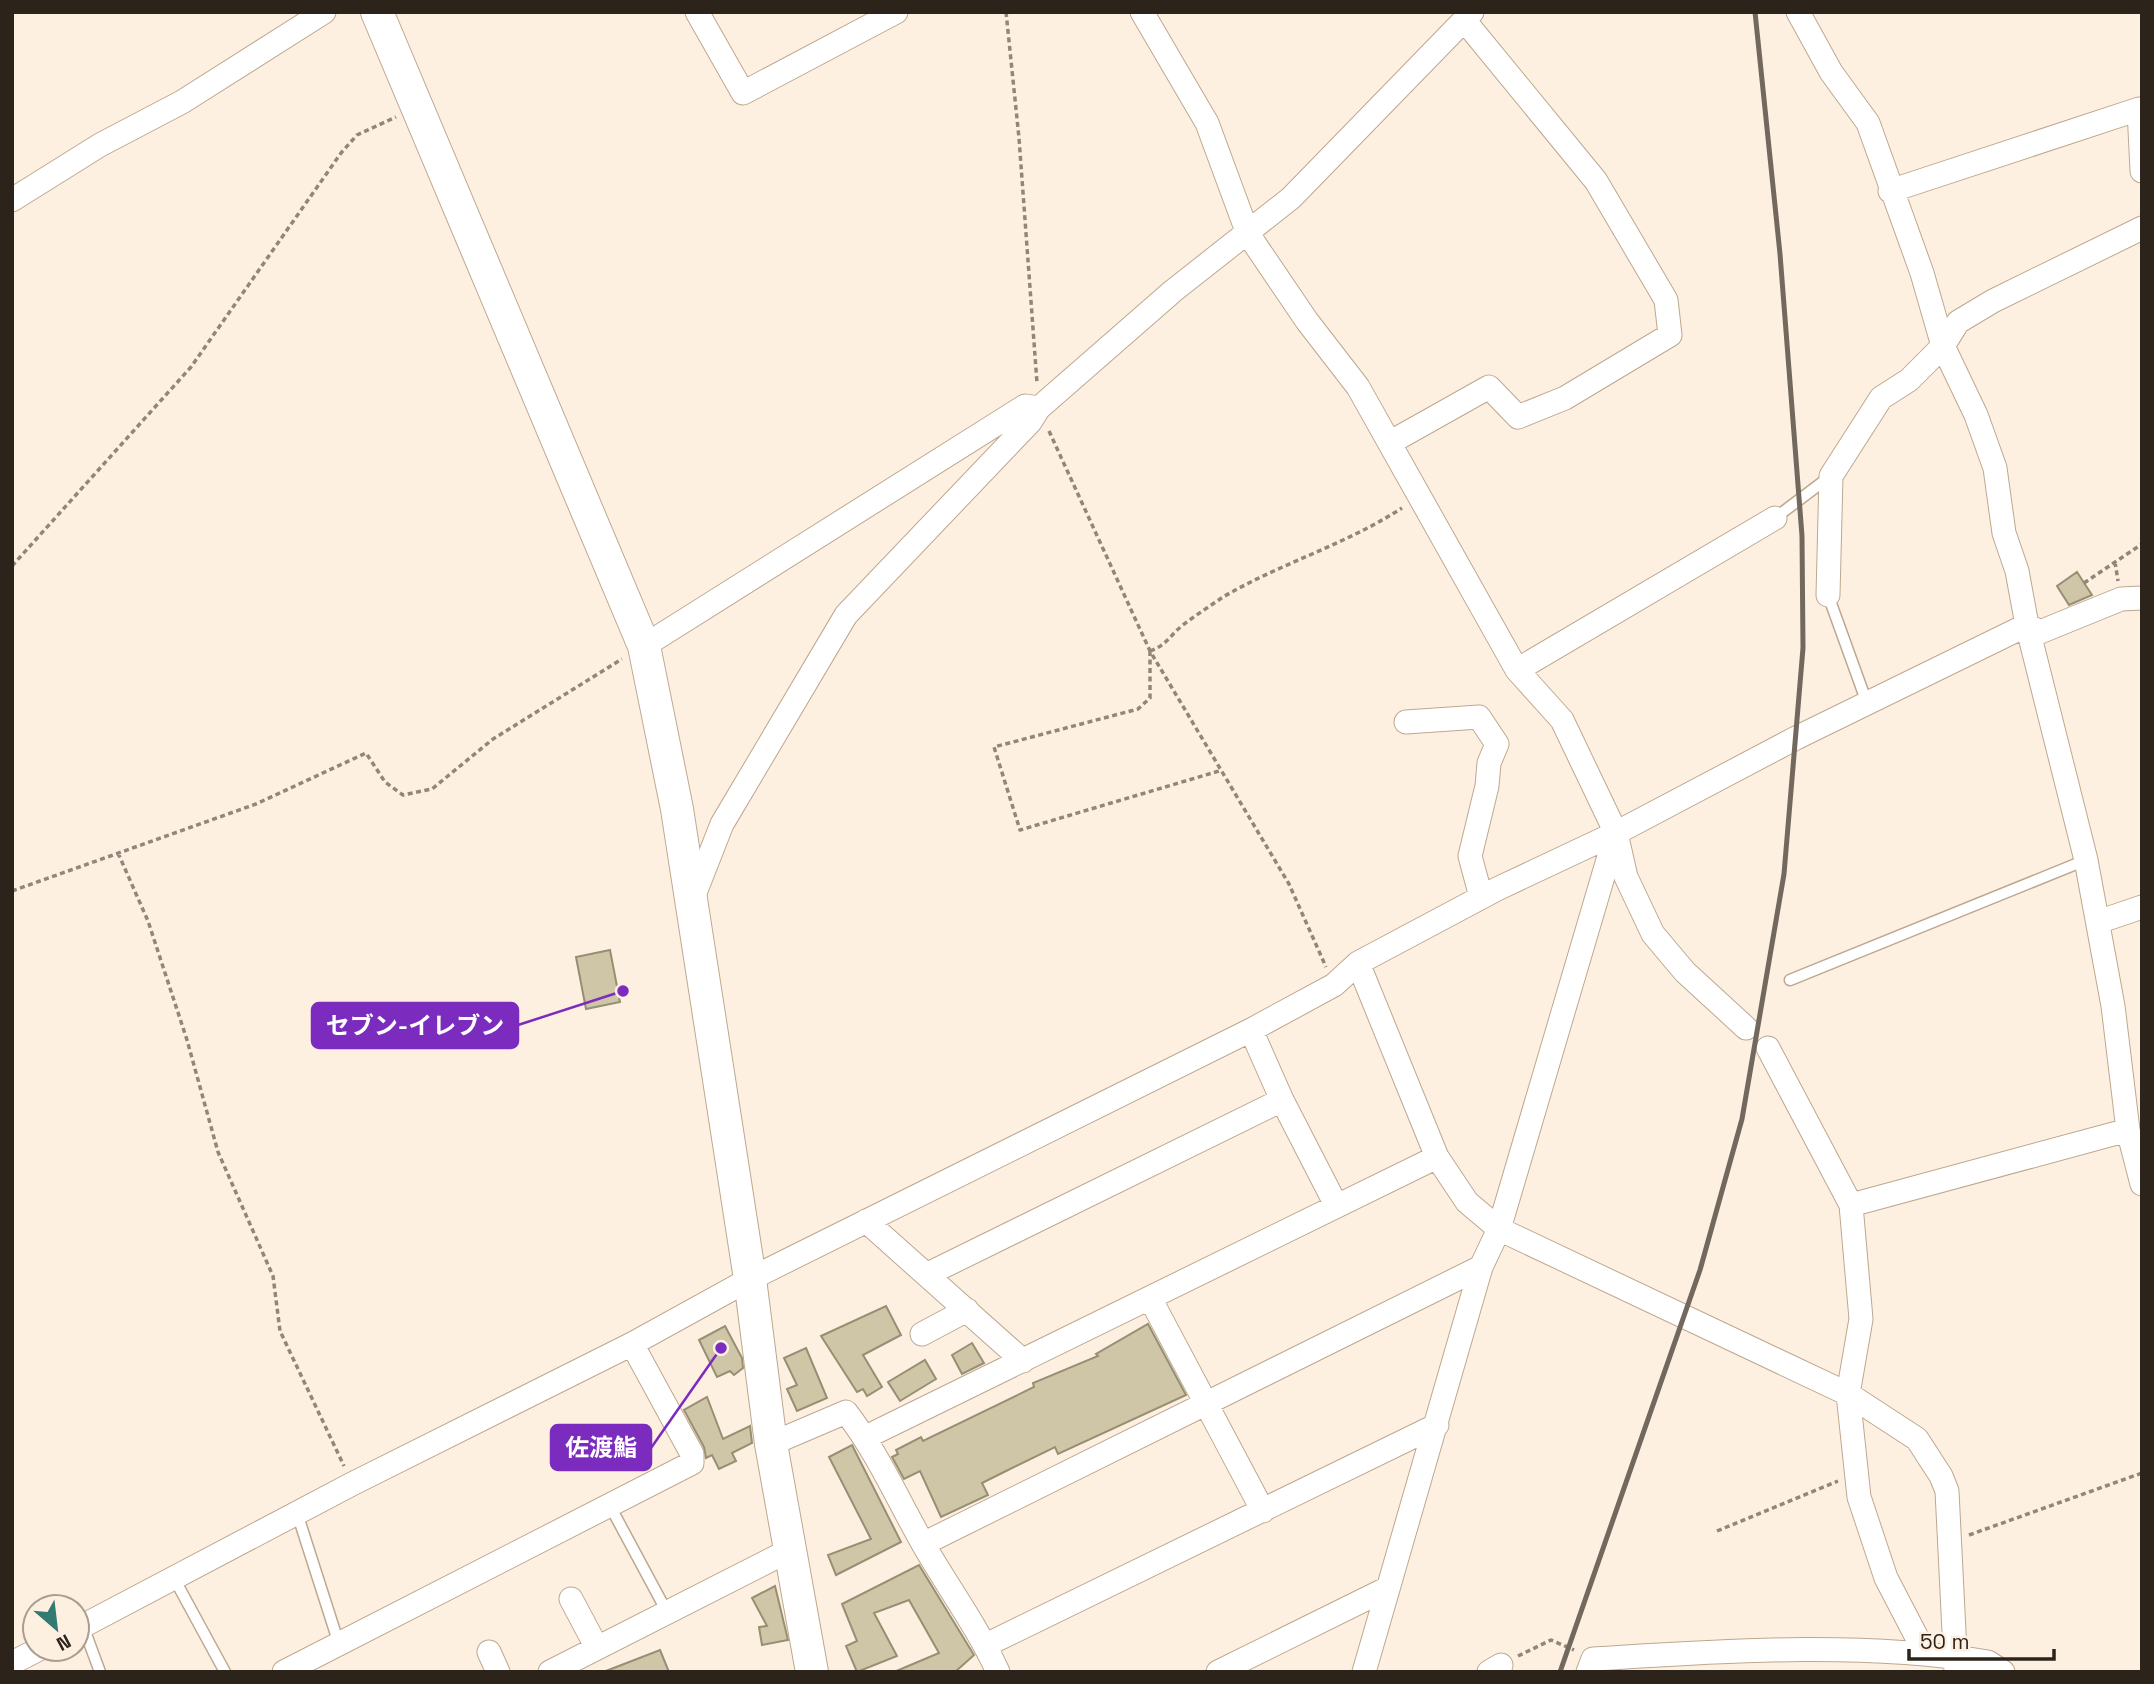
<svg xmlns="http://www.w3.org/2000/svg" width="2154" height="1684" font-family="'Space Grotesk','Noto Sans JP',sans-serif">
  <rect width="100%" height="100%" fill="#fef0e1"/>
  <!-- building -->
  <path fill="#cfc6a8" stroke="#978f72" stroke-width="2" d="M2077 572 2092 595 2069 605 2057 586Z
    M610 950 620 1002 586 1009 576 957Z
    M886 1306 901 1335 863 1355 882 1387 867 1396 863 1389 857 1392 821 1336Z
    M1148 1324 1186 1395 1058 1454 1055 1447 1002 1473 982 1483 988 1495 941 1517 920 1471 904 1479 892 1457 898 1454 896 1450 921 1437 923 1441 1034 1387 1033 1383 1098 1356 1096 1354Z
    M725 1326 742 1358 743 1368 734 1375 730 1371 717 1377 699 1340Z
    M972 1343 984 1363 962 1374 952 1355Z
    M806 1348 827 1398 797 1411 787 1389 797 1385 784 1358Z
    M925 1360 936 1379 900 1401 888 1382Z
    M707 1397 723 1439 750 1426 752 1443 732 1453 736 1461 719 1469 712 1455 706 1458 704 1447 684 1410Z
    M852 1445 901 1542 836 1575 828 1555 871 1539 829 1457Z
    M919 1565 974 1655 955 1672H894L939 1653 909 1600 874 1613 897 1656 857 1672 846 1646 857 1641 842 1604Z
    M775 1586 788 1640 762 1645 759 1627 767 1626 752 1598Z
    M660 1650 669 1672H607L606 1671Z"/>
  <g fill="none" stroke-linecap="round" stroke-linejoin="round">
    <defs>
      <path id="lane" d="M1775 518 1828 478
        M1828 595 1867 703
        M1790 980 2086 860
        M610 1506 667 1612
        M297 1513 339 1644
        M175 1580 225 1672
        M83 1626 100 1672"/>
      <path id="street" d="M697 12 743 93 896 12
        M1142 12 1207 123 1248 234 1307 321 1358 387 1517 670 1562 720 1616 833 1626 877 1653 934 1685 972 1746 1028
        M1798 12 1831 72 1868 123 1922 273 1943 346 1976 415 1995 468 2004 533 2017 571 2027 625 2086 860 2113 1006 2128 1130 2142 1184
        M1890 191 2139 109 2142 171
        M12 200 100 145 182 102 324 12
        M1391 442 1489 387 1518 417 1565 398 1670 335 1666 300 1596 181 1464 20
        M1828 595 1831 476 1881 398 1909 380 1943 346 1958 322 1993 301 2142 228
        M2027 625 2040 632 2121 599 2142 598
        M644 646 1025 406 1039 408
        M1517 670 1775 518
        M1406 722 1479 717 1497 744 1489 763 1487 786 1470 856 1481 897
        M691 903 722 824 846 615 1030 422 1039 408 1173 291 1291 198 1472 12
        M2098 922 2142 907
        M1358 963 1437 1157 1467 1202 1499 1229 1848 1394 1917 1439 1941 1476 1947 1491 1956 1672
        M1251 1030 1282 1100 1336 1205
        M1768 1048 1851 1205 1861 1319 1848 1394 1859 1497 1886 1578 1925 1653
        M1851 1205 2128 1130
        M866 1221 1023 1361
        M928 1274 1282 1100
        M1150 1298 1263 1511
        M922 1334 967 1310
        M866 1437 1437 1157
        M771 1444 846 1412C877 1452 897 1498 922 1542 947 1586 977 1626 998 1672
        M923 1544 1481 1267
        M571 1599 597 1648
        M77 1629 352 1484 632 1344 750 1279 1251 1030 1334 985 1358 963 1497 889 1616 833 1796 738 2027 625
        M986 1645 1437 1425
        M489 1652 498 1672
        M12 1663 39 1649
        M284 1672 692 1463V1454L632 1344
        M550 1672 792 1549
        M1218 1672 1388 1588
        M1364 1672 1481 1267 1499 1229 1615 836
        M1489 1672 1501 1665
        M1588 1672 1593 1659C1724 1651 1858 1641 1988 1662L2003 1672"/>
      <path id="secondary" d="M377 12 644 646 677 809 750 1279 771 1444 812 1672"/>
    </defs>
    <!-- lane casing -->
    <use href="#lane" stroke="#bda88f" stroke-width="13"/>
    <!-- street casing -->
    <use href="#street" stroke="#bda88f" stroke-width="25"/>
    <!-- secondary casing -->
    <use href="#secondary" stroke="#bda88f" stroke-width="34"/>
    <!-- path -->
    <path stroke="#92867b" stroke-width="3.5" stroke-dasharray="5 3.5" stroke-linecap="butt" d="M1006 12 1019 138 1037 383
      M1049 431 1150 651 1289 884 1326 967
      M2115 562 2118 581
      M12 566 191 367 341 153 357 135 396 117
      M2084 583 2142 544
      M1150 651V698L1138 709 994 747 1020 830 1219 771
      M1150 651C1166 646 1171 634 1183 625 1196 615 1210 606 1223 597 1281 563 1345 545 1402 508
      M118 853 148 921 187 1040 218 1152 273 1276 280 1331 344 1466
      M12 891 256 804 366 753 385 782 403 795 432 789 493 739 622 659
      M1717 1531 1838 1481
      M1969 1535 2142 1473
      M1518 1656 1551 1640 1574 1650"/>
    <!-- lane -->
    <use href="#lane" stroke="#fff" stroke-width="10"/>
    <!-- street -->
    <use href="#street" stroke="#fff" stroke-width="23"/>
    <!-- secondary -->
    <use href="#secondary" stroke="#fff" stroke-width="32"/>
    <!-- rail -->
    <path stroke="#72685d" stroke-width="5" d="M1560 1672 1700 1270 1742 1119 1784 874 1803 648 1802 536 1780 254 1755 12"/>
  </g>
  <!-- callouts -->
  <path fill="none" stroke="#7b2cbf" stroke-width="2.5" d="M623 991L518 1025M721 1348L651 1448"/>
  <g fill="#7b2cbf" stroke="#fef0e1" stroke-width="2.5">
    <circle cx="623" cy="991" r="7"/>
    <circle cx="721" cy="1348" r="7"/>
  </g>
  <g fill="#7b2cbf" stroke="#7b2cbf" stroke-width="2.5">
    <rect x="312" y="1003" width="206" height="45" rx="7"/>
    <rect x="551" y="1425" width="100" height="45" rx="7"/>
  </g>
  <g font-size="24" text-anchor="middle" font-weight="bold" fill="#fff">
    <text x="415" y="1034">セブン-イレブン</text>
    <text x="601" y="1456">佐渡鮨</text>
  </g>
  <!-- border -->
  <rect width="2154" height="1684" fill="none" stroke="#2c231a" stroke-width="28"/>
  <!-- north arrow -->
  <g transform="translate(56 1628) rotate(152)"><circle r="33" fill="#fef0e1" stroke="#aa9e91" stroke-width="2"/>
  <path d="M0-5L12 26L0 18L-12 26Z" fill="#337a73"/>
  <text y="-10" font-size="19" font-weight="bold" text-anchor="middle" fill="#2c231a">N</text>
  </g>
  <!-- scale -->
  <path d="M1909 1649v10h145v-10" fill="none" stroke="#2c231a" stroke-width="3.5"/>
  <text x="1920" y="1649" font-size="21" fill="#2c231a" stroke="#fef0e1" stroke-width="5" paint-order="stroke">50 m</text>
</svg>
